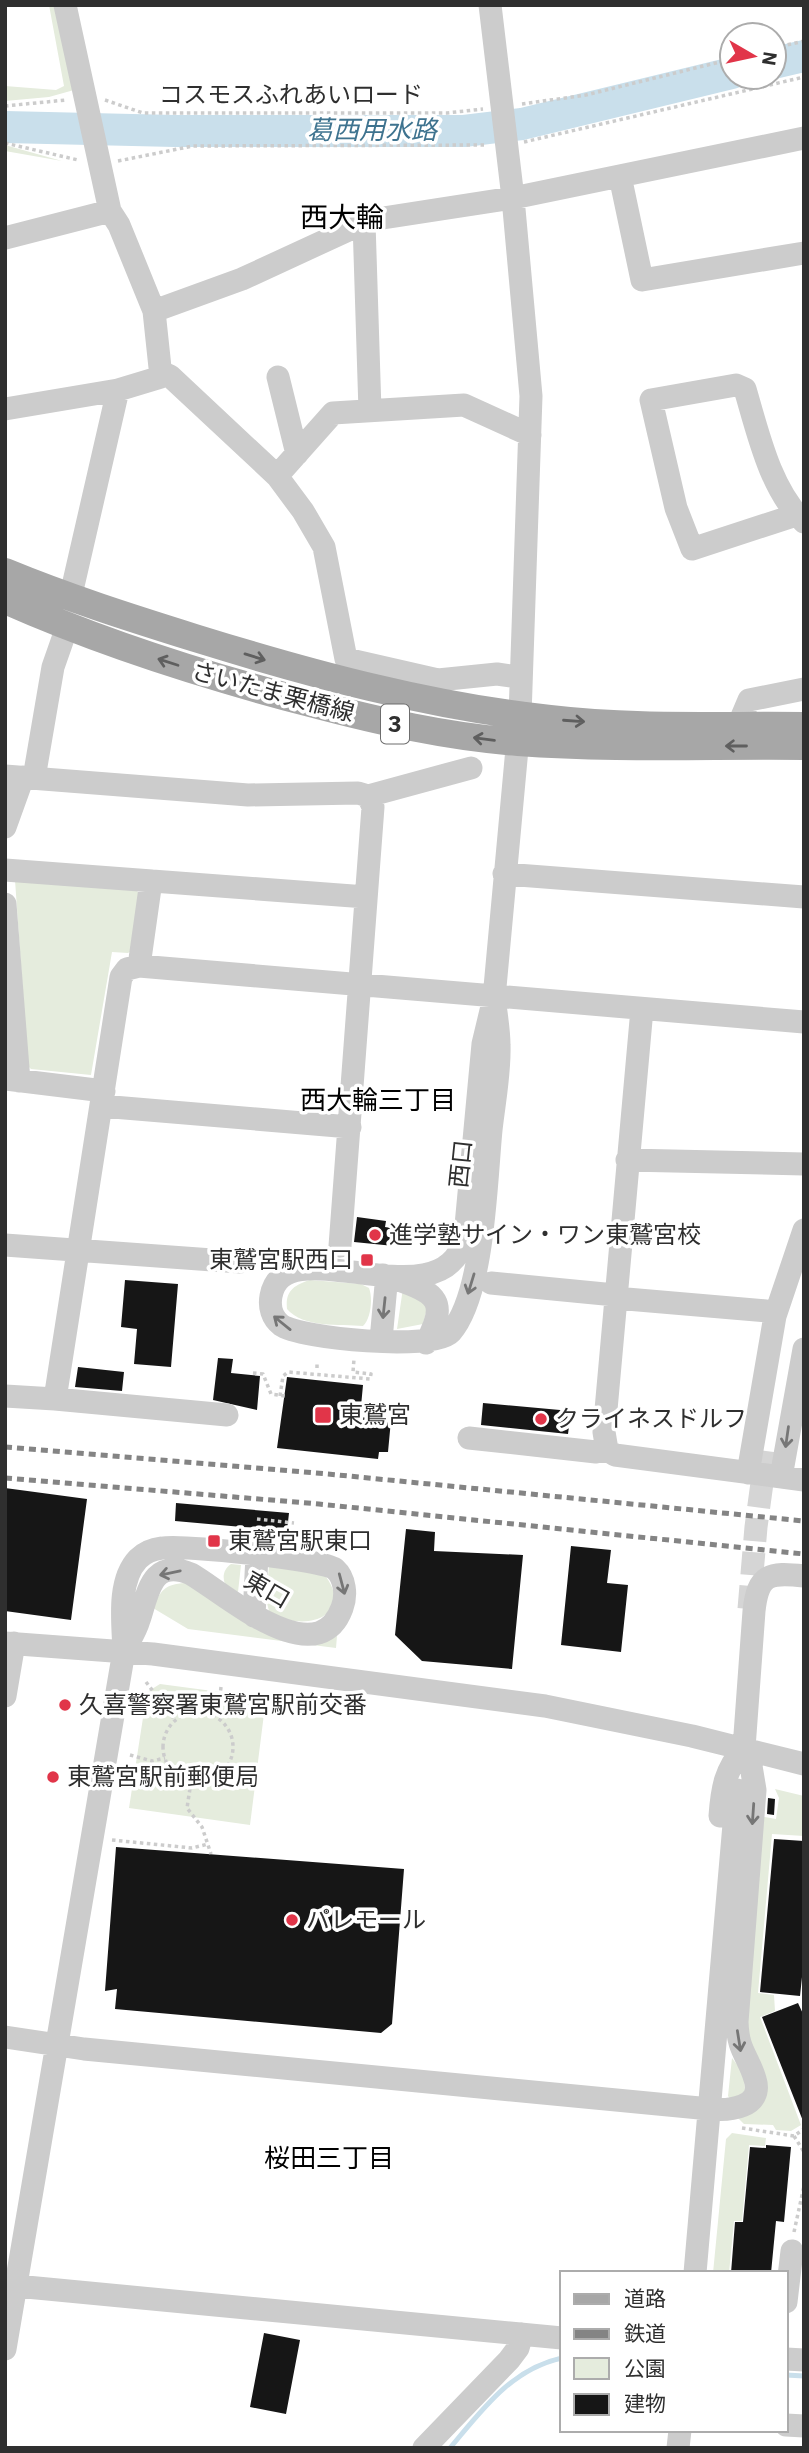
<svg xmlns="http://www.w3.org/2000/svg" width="809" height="2453" font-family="'IBM Plex Sans','Noto Sans JP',sans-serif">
  <rect width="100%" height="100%" fill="#fff"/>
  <!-- green -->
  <path fill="#e5ecdd" d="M49 5H56L74 90 49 97 5 101V86L56 90 64 86Z
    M5 145 62 161 5 151Z
    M15 880 134 888 142 896 136 948 128 953 112 952 91 1075 31 1069 28 1066Z
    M310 1280 361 1284 369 1288C373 1298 371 1319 363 1326 340 1324 303 1328 287 1309 285 1291 294 1285 310 1280Z
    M403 1288 429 1300 423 1324 397 1329Z
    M231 1564 241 1565 238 1592 225 1584C222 1576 224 1569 231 1564Z
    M269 1566 324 1574C357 1616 303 1635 269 1611L266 1599Z
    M185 1583C235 1607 275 1661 337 1636L336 1648 188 1629 153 1608C160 1591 165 1584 185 1583Z
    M160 1684 266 1698 250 1825 129 1808 147 1692Z
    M775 1789 804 1796V1836L772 1834 758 1993 774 1995 775 2011 760 2017 801 2125 791 2131 776 2130 773 2125 744 2124 737 2117 756 2104 742 2037 759 1816 776 1819 779 1798Z
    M732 2058 744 2074 745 2091 733 2103 728 2096Z
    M732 2133 766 2138 765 2146 749 2145 742 2221H734L729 2273H713L726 2139Z"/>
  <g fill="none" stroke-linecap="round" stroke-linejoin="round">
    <!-- stream -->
    <path stroke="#c9dfeb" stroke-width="5" d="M786 2375 804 2376
      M450 2448C482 2410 511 2369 562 2358"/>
    <!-- river -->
    <path stroke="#c9dfeb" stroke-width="32" d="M774 63 804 56
      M5 127 175 131H464L522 124 732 73"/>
  </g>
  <!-- building -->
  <path fill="#161616" d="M357 1217 386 1221 385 1227 397 1229 394 1246 354 1242Z
    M125 1280 178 1284 171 1367 134 1364 137 1329 121 1327Z
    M218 1358 233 1359 231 1373 260 1376 257 1410 213 1400Z
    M78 1367 124 1372 122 1391 75 1387Z
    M287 1377 363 1385 360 1417 391 1420 388 1452H379L378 1459 277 1448Z
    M483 1403 571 1411 568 1434 481 1425Z
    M5 1488 87 1499 71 1620 5 1611Z
    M176 1503 289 1513 287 1531 175 1521Z
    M406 1529 435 1532 434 1551 523 1555 512 1669 422 1661 395 1635Z
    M571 1546 611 1550 607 1583 628 1585 621 1652 561 1645Z
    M768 1798 775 1799 774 1815 767 1814Z
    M774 1839 804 1841V1958L800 1996 760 1992Z
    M116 1847 404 1869 392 2024 381 2033 115 2009 117 1989 105 1991Z
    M798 2003 804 2016 803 2121 762 2017Z
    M766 2145 791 2147 784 2222 776 2221 771 2273H731L735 2222H743L750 2147 766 2148Z
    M264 2333 300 2340 286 2414 250 2407Z"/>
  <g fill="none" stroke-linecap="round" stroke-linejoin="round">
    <!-- minor-tunnel -->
    <path stroke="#d5d5d5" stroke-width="23" stroke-dasharray="23 11" stroke-linecap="butt" d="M749 1609 756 1527 767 1446"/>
    <!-- path -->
    <path stroke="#ccc" stroke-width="3.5" stroke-dasharray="3.5 3.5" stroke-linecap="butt" d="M774 48 804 41
      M105 100 143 113H447L483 109
      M522 104 586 95 732 59
      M5 106 66 100
      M524 142 804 77
      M5 143 78 160
      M118 161 193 146 486 145
      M317 1368V1363
      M253 1373 263 1374 271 1394 285 1396
      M280 1396 283 1376 288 1372 370 1379 371 1374 353 1372 354 1359
      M257 1519 294 1523
      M146 1682 175 1720
      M163 1747a35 35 0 1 1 70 0a35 35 0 1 1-70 0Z
      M213 1717 219 1705 221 1687
      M130 1755 152 1761 165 1758
      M191 1782 187 1808 202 1827 211 1854
      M112 1840 192 1848 208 1844
      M742 2128 794 2136 804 2129
      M794 2136 804 2152
      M794 2232 804 2186"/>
    <!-- minor -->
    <path stroke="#ccc" stroke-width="23" d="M490 5 513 198 531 396 520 716 494 998 483 1044 465 1236C444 1328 284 1224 271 1296 269 1307 272 1318 281 1325 301 1339 434 1351 451 1332 484 1294 486 1180 491 1130 494 1102 500 1073 499 1045 499 1030 496 1013 494 998
      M620 176 642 280 804 253
      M364 222 370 411
      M5 238 110 211
      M154 311 242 279 370 220 513 198 804 138
      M161 372 170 376 277 476 303 511 324 547 346 659 438 680 497 674 519 677
      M278 377 297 454
      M5 409 118 390 161 377 154 311 119 225 110 211 65 5
      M277 476 333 413 464 405 530 435
      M796 515 692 549 676 508 651 400 736 385 745 389C758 433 770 489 804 522
      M70 599 118 390
      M738 726 749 700 804 689
      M5 776 248 795 358 793 368 796 471 768
      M34 778 53 667 67 627
      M5 827 23 777
      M5 870 366 897
      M504 874 804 897
      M5 904 19 1081
      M139 966 151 881
      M642 1009 604 1432 607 1450 615 1455 804 1480
      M6 1079 104 1091
      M101 1106 350 1127
      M627 1160 804 1164
      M5 1245 240 1262
      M340 1246 373 807 368 796
      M396 1279C438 1293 448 1302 426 1343
      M491 1283 615 1295
      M615 1298 766 1311 775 1316
      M381 1340 386 1285 383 1275
      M5 1396 55 1399 121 977 127 969 139 966 804 1022
      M55 1399 227 1415
      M469 1438 596 1452 607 1450
      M748 1473 775 1316 804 1230
      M781 1477 804 1349
      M254 1616 257 1555
      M5 1643 153 1654 545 1706 692 1736 804 1764
      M5 1696 14 1643
      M720 1816C722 1788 725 1770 744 1748
      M5 2037 84 2049 710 2109C728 2111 764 2108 755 2079 748 2055 738 2052 737 2022L755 1790 750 1760 744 1748 754 1611C758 1574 769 1572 804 1576
      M695 2273 737 1790
      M16 2286 562 2338
      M786 2302 792 2251
      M5 2349 124 1651C123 1623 117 1581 138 1559 145 1552 153 1549 162 1548 182 1545 324 1559 335 1569 345 1578 347 1595 342 1608 317 1676 224 1593 191 1574 151 1557 148 1594 139 1620 136 1631 129 1641 124 1651
      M786 2359 804 2360
      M786 2425 804 2426
      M424 2448 509 2360 518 2348 522 2334
      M678 2448 680 2430"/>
    <!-- major -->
    <path stroke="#a7a7a7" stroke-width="28" d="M5 572C68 598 131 618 195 638 311 674 429 706 550 719 634 729 719 725 804 726
      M5 600C104 644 206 676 310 703 378 721 448 737 518 742 613 749 709 745 804 746"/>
    <!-- rail -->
    <path stroke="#848484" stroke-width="5" stroke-dasharray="7 5" stroke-linecap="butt" d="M5 1447 328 1474 804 1521
      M5 1478 319 1504 804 1554"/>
  </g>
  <!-- one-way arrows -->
  <defs><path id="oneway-shaft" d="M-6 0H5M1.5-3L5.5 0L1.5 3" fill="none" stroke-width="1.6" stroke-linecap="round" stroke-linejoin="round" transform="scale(1.75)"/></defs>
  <g stroke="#5f5f5f">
    <use href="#oneway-shaft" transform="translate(255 657) rotate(17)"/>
    <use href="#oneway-shaft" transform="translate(168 662) rotate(-162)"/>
    <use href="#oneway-shaft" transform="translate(574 721) rotate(4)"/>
    <use href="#oneway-shaft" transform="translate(484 739) rotate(-173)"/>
    <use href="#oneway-shaft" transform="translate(736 746) rotate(-180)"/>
  </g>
  <g stroke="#767676">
    <use href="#oneway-shaft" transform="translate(471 1284) rotate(107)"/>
    <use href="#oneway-shaft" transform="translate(384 1308) rotate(96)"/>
    <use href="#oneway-shaft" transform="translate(282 1323) rotate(-141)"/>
    <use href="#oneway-shaft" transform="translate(787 1437) rotate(98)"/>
    <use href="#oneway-shaft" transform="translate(170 1573) rotate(168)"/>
    <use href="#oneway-shaft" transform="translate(342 1584) rotate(75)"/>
    <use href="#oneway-shaft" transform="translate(753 1814) rotate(94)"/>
    <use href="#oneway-shaft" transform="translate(739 2041) rotate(81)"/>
  </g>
  <!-- markers -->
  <g fill="#e13549" stroke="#fff" stroke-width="2.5">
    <circle cx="375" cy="1235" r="7"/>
    <rect x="360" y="1253" width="14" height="14" rx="3.5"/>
    <rect x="314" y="1406" width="18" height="18" rx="3.5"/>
    <circle cx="541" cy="1419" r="7"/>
    <rect x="207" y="1534" width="14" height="14" rx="3.5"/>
    <circle cx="65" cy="1705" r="7"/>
    <circle cx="53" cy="1777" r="7"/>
    <circle cx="292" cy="1920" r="7"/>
  </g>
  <g text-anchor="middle" stroke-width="7" stroke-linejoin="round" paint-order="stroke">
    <!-- shield labels -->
    <rect fill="#fff" stroke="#6d6d6d" stroke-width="2" x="381" y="704.5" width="28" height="39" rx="5"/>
    <g font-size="23" font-weight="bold" fill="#2f2f2f">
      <text x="395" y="732">3</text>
    </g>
    <!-- street labels -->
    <g font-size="24" fill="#2f2f2f" stroke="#fff">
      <text x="291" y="103">コスモスふれあいロード</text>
      <text transform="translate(273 692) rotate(15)" y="8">さいたま栗橋線</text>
      <text transform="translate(461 1164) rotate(-84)" y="8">西口</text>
      <text transform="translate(267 1590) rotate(30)" y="8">東口</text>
    </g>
    <!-- poi labels -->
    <g font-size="24" fill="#2f2f2f" stroke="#fff" text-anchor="start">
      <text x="389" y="1243">進学塾サイン・ワン東鷲宮校</text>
      <text x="353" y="1268" text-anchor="end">東鷲宮駅西口</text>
      <text x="339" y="1423">東鷲宮</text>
      <text x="555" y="1427">クライネスドルフ</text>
      <text x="228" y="1549">東鷲宮駅東口</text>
      <text x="79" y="1713">久喜警察署東鷲宮駅前交番</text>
      <text x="67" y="1785">東鷲宮駅前郵便局</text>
      <text x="306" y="1928">パレモール</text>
    </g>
    <!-- water labels -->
    <g font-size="26" font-style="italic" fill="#3e738f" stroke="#fff">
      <text x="372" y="139">葛西用水路</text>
    </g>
    <!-- neighbourhood labels -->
    <g font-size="26" fill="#000" stroke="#fff">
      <text x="378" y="1109">西大輪三丁目</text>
      <text x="329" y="2167">桜田三丁目</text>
    </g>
    <!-- quarter labels -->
    <g font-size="28" fill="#000" stroke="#fff">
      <text x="342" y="227">西大輪</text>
    </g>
  </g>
  <!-- border -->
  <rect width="809" height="2453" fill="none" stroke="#2f2f2f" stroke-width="14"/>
  <!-- legend -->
  <rect x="560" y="2271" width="228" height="161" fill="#ffffff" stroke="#acacac" stroke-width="2"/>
  <rect x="574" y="2294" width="35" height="10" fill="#a7a7a7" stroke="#acacac" stroke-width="2"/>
  <text x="624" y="2306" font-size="21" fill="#2f2f2f">道路</text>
  <rect x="574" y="2329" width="35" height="10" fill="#848484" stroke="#acacac" stroke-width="2"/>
  <text x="624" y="2341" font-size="21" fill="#2f2f2f">鉄道</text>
  <rect x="574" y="2358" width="35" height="21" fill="#e5ecdd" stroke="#acacac" stroke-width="2"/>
  <text x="624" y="2376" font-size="21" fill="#2f2f2f">公園</text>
  <rect x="574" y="2394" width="35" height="21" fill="#161616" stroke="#acacac" stroke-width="2"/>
  <text x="624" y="2411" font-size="21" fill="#2f2f2f">建物</text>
  <!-- north arrow -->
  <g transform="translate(753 56) rotate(99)"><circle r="33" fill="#ffffff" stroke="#acacac" stroke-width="2"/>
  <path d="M0-5L12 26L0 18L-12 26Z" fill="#e13549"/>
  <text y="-10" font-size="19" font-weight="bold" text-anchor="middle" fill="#2f2f2f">N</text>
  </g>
</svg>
